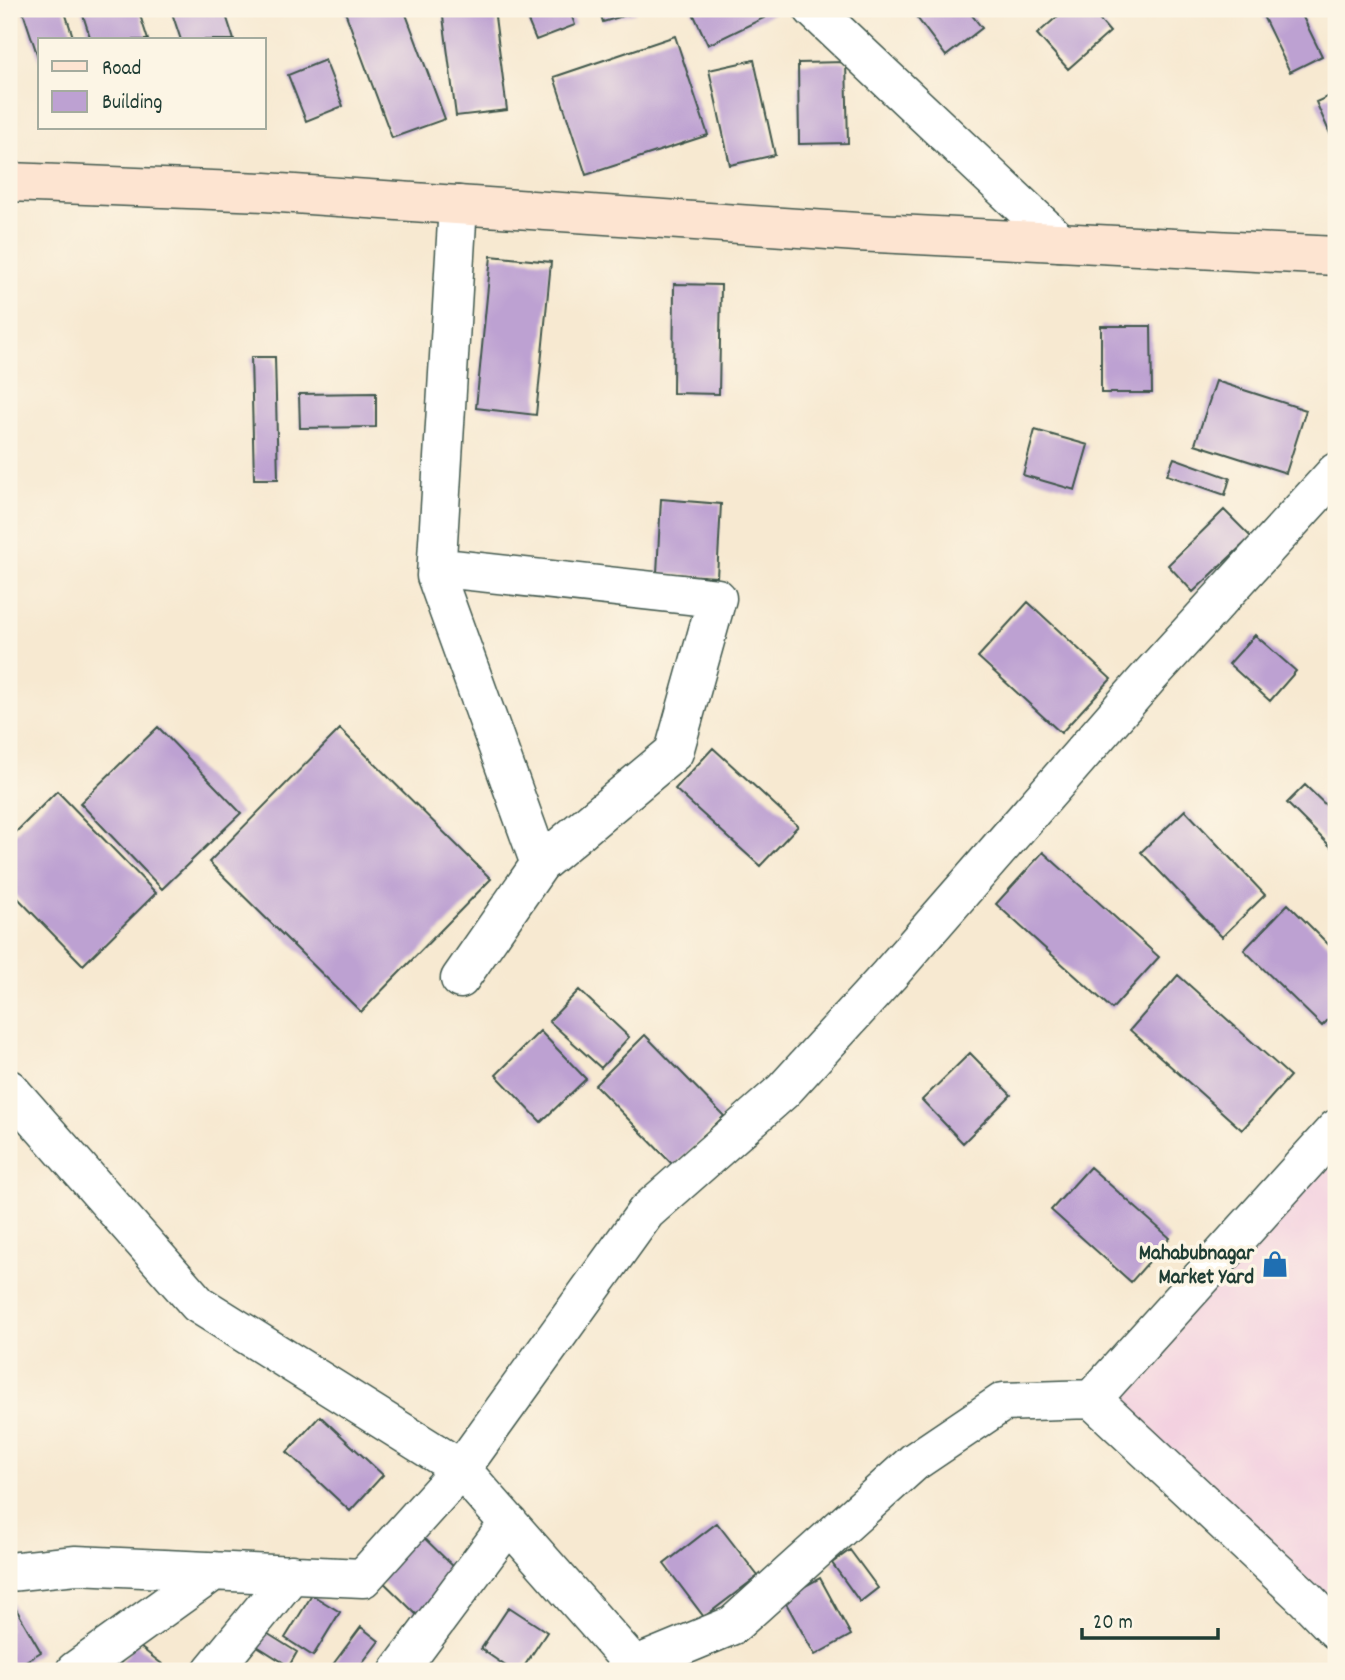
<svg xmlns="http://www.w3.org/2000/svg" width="1345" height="1680" font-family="Dekko,sans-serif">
  <rect width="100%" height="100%" fill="#fcf5e5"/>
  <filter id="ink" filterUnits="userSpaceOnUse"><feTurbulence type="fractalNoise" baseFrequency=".0143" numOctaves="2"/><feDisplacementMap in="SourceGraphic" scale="14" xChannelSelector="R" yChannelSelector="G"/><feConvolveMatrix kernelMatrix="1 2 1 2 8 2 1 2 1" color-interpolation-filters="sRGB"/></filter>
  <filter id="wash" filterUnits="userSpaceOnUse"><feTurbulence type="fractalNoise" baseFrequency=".00686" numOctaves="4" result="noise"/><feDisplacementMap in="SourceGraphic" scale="28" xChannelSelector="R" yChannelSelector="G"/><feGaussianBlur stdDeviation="1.57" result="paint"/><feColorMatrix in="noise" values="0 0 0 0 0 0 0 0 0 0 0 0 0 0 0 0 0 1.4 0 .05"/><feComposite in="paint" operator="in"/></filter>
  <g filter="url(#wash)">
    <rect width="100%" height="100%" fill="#f7e9d1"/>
    <!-- built -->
    <path fill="#f3cfe0" d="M1336 1129V1630L1092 1399Z"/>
    <g id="blocks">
      <!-- building -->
      <path fill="#bda1d2" d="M22 9H64L74 40H40V63Z
        M81 9H138L148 40H91Z
        M175 9H224L234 40H181L171 10Z
        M344 9H404L445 119 392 138Z
        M442 9H494L507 110 456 116Z
        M523 9H569L575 25 536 40Z
        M599 9H635L636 12 603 22Z
        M691 9H777L778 11 708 45Z
        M924 9H967L982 28 946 56 915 15Z
        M1066 9H1090L1110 32 1068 69 1037 34Z
        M1266 9H1299L1322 56 1290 72 1261 12Z
        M675 36 708 135 586 175 554 77Z
        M325 60 343 106 306 121 288 75Z
        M754 60 775 155 730 165 709 70Z
        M846 62 848 143 799 144 798 63Z
        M1336 93V147L1316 102Z
        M491 256 551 262 536 415 476 408Z
        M674 284 721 285 719 394 673 393Z
        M1101 326H1151L1152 393H1101Z
        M251 357H275L278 479H254Z
        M1216 381 1306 410 1286 473 1195 444Z
        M376 393V427L300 428 299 394Z
        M1035 430 1088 445 1075 490 1023 475Z
        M1174 458 1230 478 1225 495 1167 475Z
        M661 499 721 504 717 577 657 573Z
        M1224 510 1251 537 1193 592 1168 565Z
        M1028 602 1111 679 1061 733 978 657Z
        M1255 635 1296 671 1270 701 1229 664Z
        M158 727 241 813 162 889 80 803Z
        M340 729 491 879 361 1012 209 862Z
        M713 748 798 826 760 866 675 789Z
        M1305 785 1336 815V852L1287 803Z
        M57 791 156 893 83 965 9 889V839Z
        M1185 810 1265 895 1222 937 1141 852Z
        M1043 852 1159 957 1112 1009 996 904Z
        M1288 904 1336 952V1012L1322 1026 1244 950Z
        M1178 975 1290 1076 1242 1130 1130 1030Z
        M579 990 629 1037 601 1068 549 1021Z
        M540 1031 586 1079 541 1122 496 1075Z
        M645 1035 724 1116 674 1166 595 1085Z
        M970 1053 1011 1095 963 1143 922 1100Z
        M1090 1167 1170 1238 1131 1282 1051 1210Z
        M320 1416 383 1475 350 1511 287 1452Z
        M409 1523 461 1574 419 1617 367 1566Z
        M717 1523 758 1576 704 1617 664 1564Z
        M850 1550 878 1588 860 1602 832 1563Z
        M820 1578 851 1635 815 1655 783 1598Z
        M312 1595 340 1612 313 1656 285 1638Z
        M9 1597 41 1652 14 1668 9 1658Z
        M509 1607 547 1632 521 1671H513L481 1649Z
        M361 1627 379 1641 356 1671H343L334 1663Z
        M265 1632 297 1652 289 1666 257 1646Z
        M136 1644 162 1664 157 1671H114Z"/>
    </g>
  </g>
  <g filter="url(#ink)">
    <use href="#blocks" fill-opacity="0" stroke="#3f574c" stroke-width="2"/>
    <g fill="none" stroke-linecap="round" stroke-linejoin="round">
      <defs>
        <path id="street" d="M813 9 1060 242
          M458 205 436 576 540 864 460 979
          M436 576 452 569 717 598 674 752 540 864
          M9 1089 198 1304 461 1469 646 1212 783 1091 889 975 1147 679 1336 472
          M1092 1399 1336 1129
          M9 1572 76 1565 363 1578 461 1469 639 1671
          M634 1666 733 1625 914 1462 1003 1402 1092 1399 1305 1598 1336 1630
          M75 1671 214 1571
          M212 1671 292 1574
          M399 1671 509 1523"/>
        <path id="secondary" d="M9 182 265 192 857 232 1336 256"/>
      </defs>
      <!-- street casing -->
      <use href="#street" stroke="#3f574c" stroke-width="41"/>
      <!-- secondary casing -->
      <use href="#secondary" stroke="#3f574c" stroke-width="41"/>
      <!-- street -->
      <use href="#street" stroke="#fff" stroke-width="38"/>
      <!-- secondary -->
      <use href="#secondary" stroke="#fde4d1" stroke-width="38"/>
    </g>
  </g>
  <!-- icons -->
  <defs>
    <symbol id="shop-bare" viewBox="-9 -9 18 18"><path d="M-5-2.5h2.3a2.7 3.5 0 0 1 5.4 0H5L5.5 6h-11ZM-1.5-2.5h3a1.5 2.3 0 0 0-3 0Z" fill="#1f6fb2" stroke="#fcf5e5" stroke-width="2.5" paint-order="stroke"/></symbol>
  </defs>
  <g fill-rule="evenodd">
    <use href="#shop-bare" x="1256" y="1245" width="38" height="38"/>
  </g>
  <g text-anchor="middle" stroke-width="7" stroke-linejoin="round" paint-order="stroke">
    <!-- poi labels -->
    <g font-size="21" font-weight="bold" fill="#1f3d34" stroke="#fcf5e5" text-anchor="end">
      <text x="1254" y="1259">Mahabubnagar<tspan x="1254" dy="24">Market Yard</tspan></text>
    </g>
  </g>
  <!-- margin -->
  <rect width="1345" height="1680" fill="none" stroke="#fcf5e5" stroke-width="35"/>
  <!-- legend -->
  <rect x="38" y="38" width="228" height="91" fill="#fcf5e5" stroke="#a4ab9e" stroke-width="2"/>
  <rect x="52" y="61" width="35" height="10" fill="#fde4d1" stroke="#a4ab9e" stroke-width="2"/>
  <text x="102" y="74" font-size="21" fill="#1f3d34">Road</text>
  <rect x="52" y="91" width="35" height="21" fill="#bda1d2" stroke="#a4ab9e" stroke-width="2"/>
  <text x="102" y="108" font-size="21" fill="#1f3d34">Building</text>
  <!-- scale -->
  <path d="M1082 1628v10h136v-10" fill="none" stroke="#1f3d34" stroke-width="3.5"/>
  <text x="1093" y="1628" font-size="21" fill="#1f3d34" stroke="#fcf5e5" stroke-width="5" paint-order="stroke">20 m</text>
</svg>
